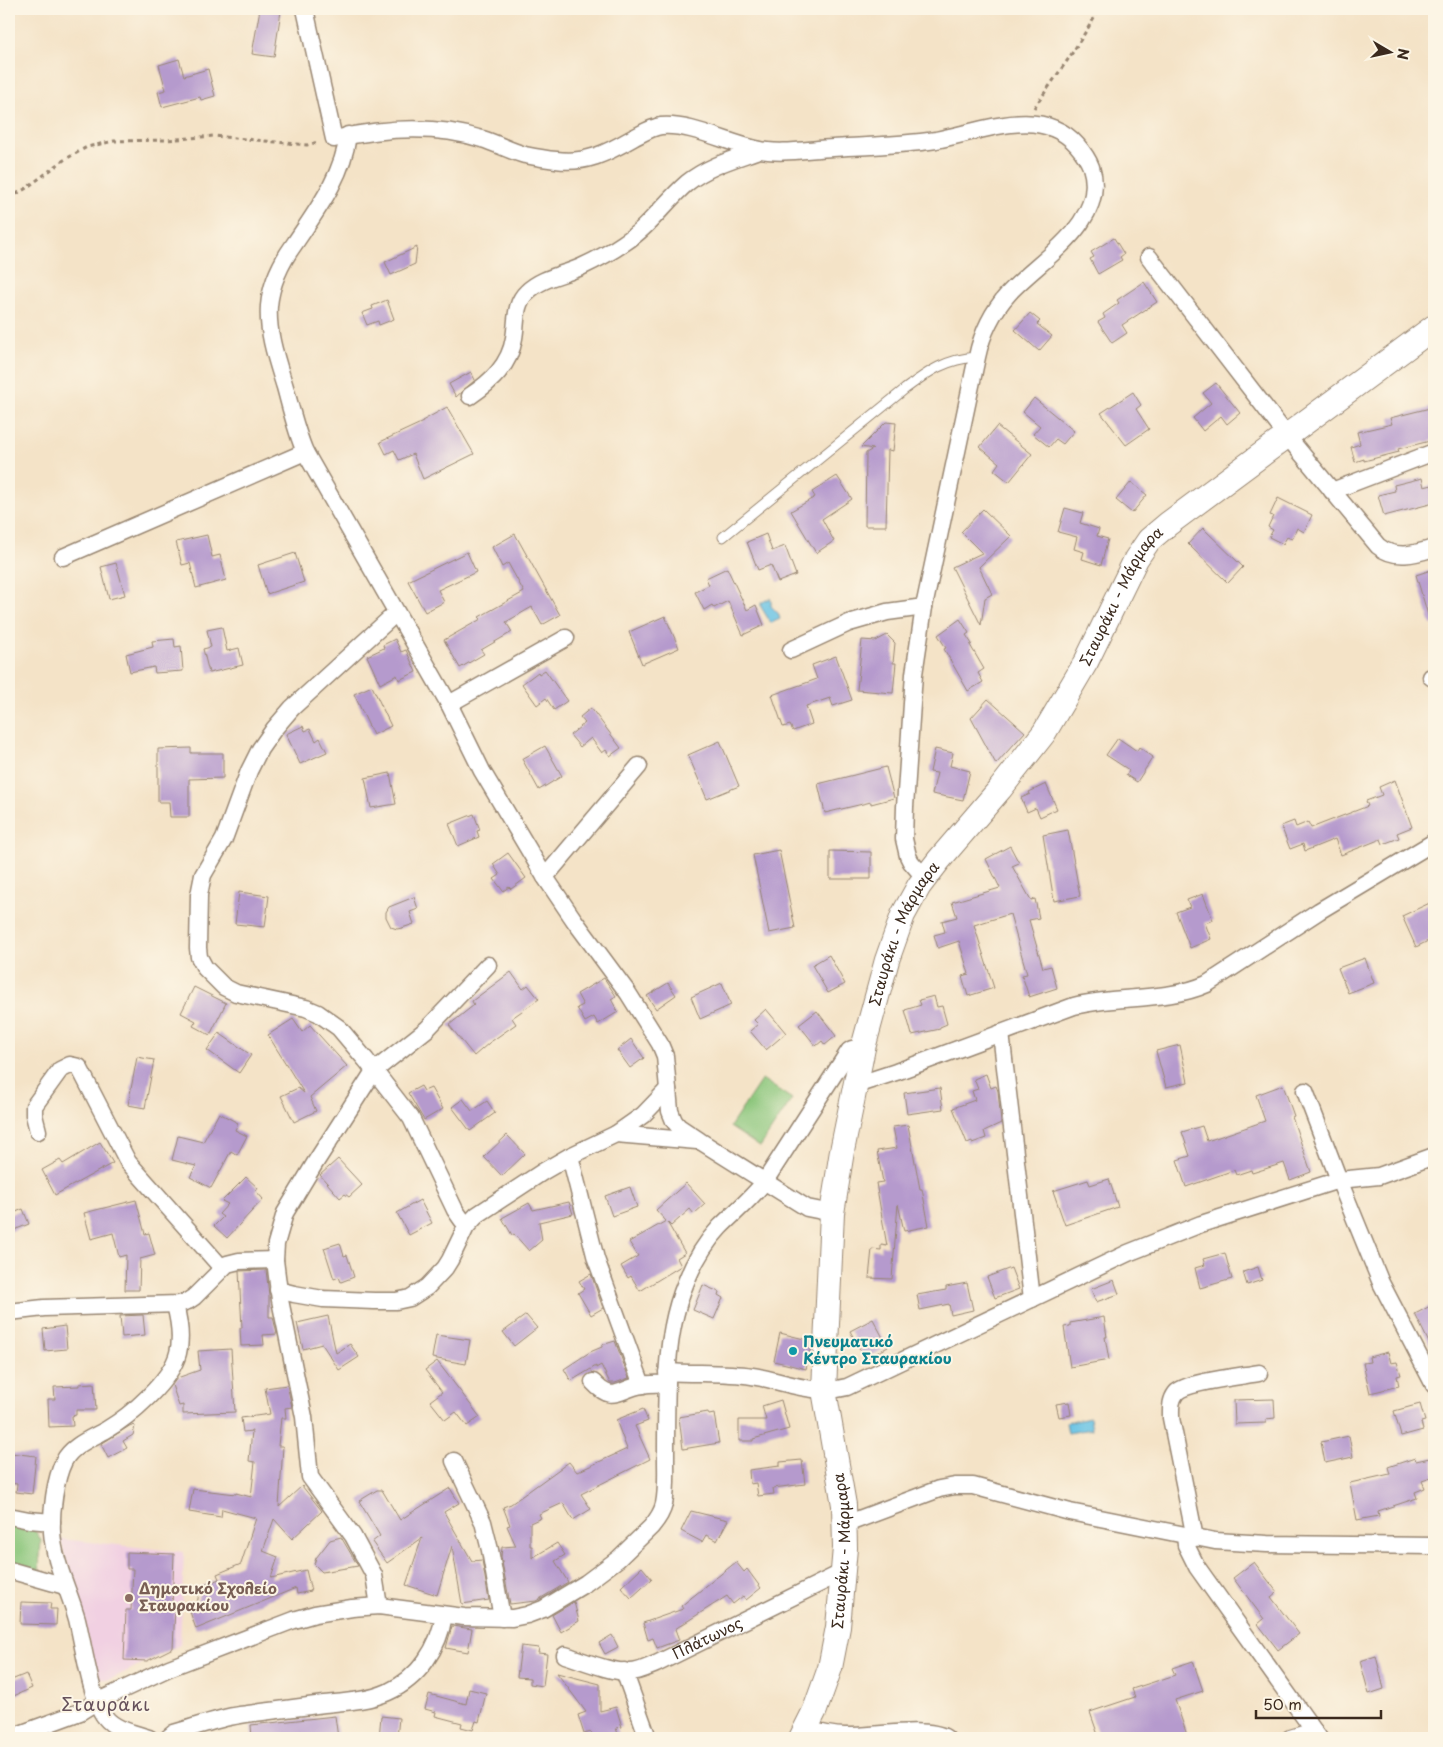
<svg xmlns="http://www.w3.org/2000/svg" width="1443" height="1747" font-family="'Playpen Sans',sans-serif">
  <rect width="100%" height="100%" fill="#fcf5e5"/>
  <filter id="ink" filterUnits="userSpaceOnUse"><feTurbulence type="fractalNoise" baseFrequency=".02" numOctaves="2"/><feDisplacementMap in="SourceGraphic" scale="10" xChannelSelector="R" yChannelSelector="G"/><feConvolveMatrix kernelMatrix="1 2 1 2 8 2 1 2 1" color-interpolation-filters="sRGB"/></filter>
  <filter id="wash" filterUnits="userSpaceOnUse"><feTurbulence type="fractalNoise" baseFrequency=".0096" numOctaves="4" result="noise"/><feDisplacementMap in="SourceGraphic" scale="20" xChannelSelector="R" yChannelSelector="G"/><feGaussianBlur stdDeviation="1.12" result="paint"/><feColorMatrix in="noise" values="0 0 0 0 0 0 0 0 0 0 0 0 0 0 0 0 0 1.4 0 .05"/><feComposite in="paint" operator="in"/></filter>
  <g filter="url(#wash)">
    <rect width="100%" height="100%" fill="#f4e3c7"/>
    <!-- built -->
    <path fill="#f1d0e2" d="M60 1539 184 1552 180 1645 109 1680 99 1678Z"/>
    <!-- green -->
    <path fill="#8bc67c" stroke="#63784d" d="M762 1079 792 1099 760 1147 730 1127Z
      M9 1519 30 1523 41 1540 39 1573 9 1564Z"/>
    <!-- water -->
    <path fill="#67c3e5" stroke="#517682" d="M770 598 771 600V606L778 613 780 619 771 623 761 607V603Z
      M1090 1417 1092 1429 1068 1433 1066 1422Z"/>
    <g id="blocks">
      <!-- building -->
      <path fill="#b59acd" d="M260 9 281 11 274 57 252 54Z
        M179 59 184 76 208 69 215 96 201 100 200 97 162 107 158 92 166 90 159 65Z
        M1114 238 1124 254 1120 257 1122 260 1098 274 1090 259 1094 257 1091 252Z
        M417 247 415 264 391 275 385 262Z
        M1144 282 1157 302 1122 325 1127 333 1112 343 1098 322 1105 318 1103 314 1119 303 1117 300Z
        M387 300 394 319 379 325 378 321 367 325 362 313 373 309 372 306Z
        M1030 313 1040 321 1037 324 1052 336 1039 351 1015 330Z
        M471 372 475 380 456 397 449 384Z
        M1216 383 1240 413 1227 424 1221 416 1203 431 1193 418 1211 403 1203 393Z
        M1133 392 1141 405 1136 409 1149 429 1126 445 1101 413Z
        M1034 398 1074 431 1063 444 1056 439 1049 447 1033 434 1040 426 1023 412Z
        M447 407 474 454 423 479 413 454 399 460 394 450 386 454 380 442 423 422 422 421Z
        M1434 407V440L1398 449 1399 452 1364 461V459L1355 462 1351 447 1360 444 1357 432 1392 424 1390 418Z
        M886 422 896 423 893 451 888 450 886 526H865L866 453 873 449 861 447Z
        M997 426 1032 454 1009 482 994 470 999 463 980 447Z
        M837 476 852 499 822 519 834 541 816 553 791 511 815 497 812 492Z
        M1422 478 1424 487 1432 485 1434 503 1384 516 1378 495 1395 491 1394 485Z
        M1131 482 1147 495 1132 513 1116 500Z
        M1278 498 1312 515 1304 532 1297 528 1292 539 1287 537 1283 544 1269 537 1273 530 1268 527 1273 516 1270 515Z
        M1065 508 1083 513 1080 523 1099 529 1097 536 1108 539 1101 565 1082 559 1084 552 1074 549 1077 537 1058 532Z
        M983 509 1011 536 979 567 992 594 985 598 981 625 952 567 982 553 961 532Z
        M1203 528 1243 567 1228 583 1188 544Z
        M515 534 560 615 542 625 532 607 506 622 512 632 481 650 484 654 460 668 444 640 481 619 479 617 524 592 508 563 502 567 492 547Z
        M766 534 772 551 785 546 796 575 778 582 771 565 758 570 747 542Z
        M207 535 212 557 220 555 226 580 196 588 190 563 182 565 176 542Z
        M467 552 476 572 438 590 444 602 425 612 408 581Z
        M295 553 304 582 267 594 258 565Z
        M116 563 125 595 109 599 101 567Z
        M727 568 747 610 756 605 764 625 743 635 728 601 714 608 712 605 704 610 695 592 709 585 706 578Z
        M1434 569V624L1431 625 1416 575Z
        M665 616 679 648 642 664 629 632Z
        M960 619 969 633 966 635 972 644 970 645 984 669 978 673 983 682 968 691 944 649 946 648 938 635Z
        M222 627 227 651 239 648 243 665 209 673 203 649 211 647 207 630Z
        M887 635 895 643 893 663H896L893 693 857 690 862 640 876 641Z
        M174 639 175 647 181 646 183 671 155 673 154 667 130 672 126 654 153 647 152 641Z
        M395 639 401 652 406 650 416 672 399 680 397 675 380 684 367 656 384 648 383 645Z
        M836 656 852 700 833 706 830 698 806 706 812 724 793 731 790 725 783 727 772 695 817 679 812 665Z
        M545 670 567 701 554 710 546 698 537 705 522 684 538 672 539 674Z
        M372 686 391 726 373 735 354 694Z
        M988 699 1025 732 996 764 971 718Z
        M591 708 621 748 610 756 606 750 602 753 591 738 580 747 570 735 585 723 580 717Z
        M303 726 305 731 310 729 316 741 320 738 327 752 300 764 286 734Z
        M1118 738 1137 751 1139 747 1153 757 1137 782 1126 775 1129 770 1106 755Z
        M720 741 739 786 707 799 688 755Z
        M545 746 562 776 539 790 522 759Z
        M191 748V753H223V778L189 779V817H170L169 802H158V749Z
        M935 749 953 753 950 766 970 771 963 800 932 794 937 773 930 772Z
        M886 767 894 798 871 804V802L825 813 818 784Z
        M390 773 396 804 371 808 365 778Z
        M1395 780 1412 827 1397 833 1399 838 1383 844 1381 839 1341 855 1335 839 1305 851 1303 844 1290 849 1281 826 1294 821 1296 827 1308 822 1311 828 1368 806 1366 801 1382 795 1379 787Z
        M1046 784 1057 809 1040 817 1036 808 1027 812 1021 798 1030 794 1029 792Z
        M474 814 480 830 477 831 479 837 458 846 449 824Z
        M1068 830 1080 896 1054 901 1043 835Z
        M1010 846 1019 863 1012 866 1031 900 1035 899 1039 918 1029 920 1043 968 1051 966 1057 988 1029 997 1022 975 1027 974 1010 914 974 925 994 988 968 996 962 976 969 974 959 941 938 948 934 935 945 932 942 921 957 917 952 902 1000 888 986 859Z
        M779 850 795 928 769 933 753 855Z
        M830 851 871 852V879H830Z
        M508 853 526 878 511 889 509 887 503 891 494 879 500 875 493 864Z
        M239 892 269 896 265 927 235 924Z
        M1203 894 1213 920 1205 923 1211 939 1190 948 1176 912 1190 907 1187 900Z
        M414 897 418 909 410 912 414 924 402 928 397 929 391 927 386 917V912L389 907Z
        M1434 901V938L1416 947 1402 916Z
        M829 955 845 984 828 993 812 965Z
        M1365 958 1374 983 1348 993 1338 968Z
        M511 972 523 989 528 985 539 999 512 1018 516 1024 489 1043 474 1056 449 1025 474 1005 472 1001Z
        M604 978 616 996 611 999 618 1012 598 1024 594 1017 585 1022 577 1008 583 1005 577 994Z
        M668 983 676 995 656 1009 647 996Z
        M722 983 731 1005 700 1019 691 997Z
        M194 987 226 1003 210 1035 193 1026 196 1021 181 1013Z
        M934 996 937 1007 942 1006 947 1024 940 1027V1029L912 1035 905 1010 921 1005 919 1000Z
        M766 1009 786 1033 766 1050 750 1031 758 1024 754 1020Z
        M817 1011 836 1036 825 1045 822 1041 816 1046 799 1025Z
        M293 1019 302 1032 310 1025 347 1066 310 1097 316 1111 294 1122 281 1096 298 1088 304 1093 268 1035Z
        M219 1033 251 1055 239 1073 207 1050Z
        M631 1039 644 1058 630 1068 617 1050Z
        M1180 1045 1188 1082 1166 1087 1156 1051Z
        M137 1057 154 1060 145 1108 128 1105Z
        M986 1074 991 1088 996 1086 998 1091 1001 1123 984 1131 986 1138 972 1143V1141L967 1143 953 1108 975 1100 972 1091 978 1089 974 1079Z
        M1283 1085 1294 1116 1292 1117 1311 1172 1290 1180 1284 1163 1252 1173 1251 1170 1236 1175 1234 1170 1186 1187 1177 1160 1190 1156 1182 1132 1202 1126 1207 1141 1265 1121 1256 1095Z
        M421 1086 424 1091 431 1088 443 1109 424 1120 408 1093Z
        M940 1088 943 1109 907 1114 904 1093Z
        M463 1099 472 1111 487 1101 495 1113 470 1131 452 1107Z
        M219 1113 238 1123 235 1130 247 1136 237 1155 231 1151 211 1188 190 1177 196 1166 172 1160 178 1136 203 1142Z
        M908 1125 920 1189H922L929 1226 904 1231 898 1204 892 1279 869 1278 872 1249 881 1250V1245L887 1246 876 1183 883 1182 877 1151 897 1148 893 1127Z
        M507 1135 525 1154 502 1176 484 1157Z
        M100 1142 113 1163 55 1195 42 1170 60 1160 63 1164Z
        M338 1159 362 1185 349 1197 345 1194 340 1198 320 1175Z
        M246 1177 258 1188 256 1191 263 1199 227 1238 214 1226 223 1217 219 1214 228 1204 222 1201Z
        M1109 1179 1118 1207 1065 1225 1053 1191 1088 1180 1090 1185Z
        M686 1183 705 1204 694 1214 690 1209 671 1226 667 1222 685 1253 677 1258 681 1266 640 1291 631 1276 628 1278 621 1266 638 1256 629 1242 666 1221 656 1210Z
        M630 1187 637 1207 612 1216 605 1196Z
        M136 1200 145 1234 149 1233 155 1255 140 1259 139 1290H125L126 1255 119 1257 113 1233 91 1239 84 1213Z
        M420 1200 432 1223 409 1235 397 1213Z
        M569 1202 573 1214 539 1222 542 1240 529 1251 514 1234 512 1235 502 1218 529 1203 533 1210Z
        M23 1209 29 1224 9 1232V1215Z
        M340 1243 344 1256 347 1255 354 1277 341 1282 339 1277 334 1279 324 1248Z
        M1225 1253 1232 1279 1200 1288 1195 1268 1205 1265 1203 1259Z
        M1258 1267 1262 1280 1247 1285 1243 1272Z
        M1011 1268 1019 1289 995 1298 987 1277Z
        M266 1270 269 1295V1317H273L277 1334 263 1335 264 1345 241 1346 240 1328H242L239 1271Z
        M591 1274 603 1308 591 1315 578 1293 584 1289 579 1281Z
        M1114 1280 1119 1294 1096 1302 1091 1289Z
        M967 1283 973 1310 951 1315 949 1304 920 1310 917 1295 946 1290V1287Z
        M703 1285 719 1292 718 1295 723 1298 714 1319 693 1310Z
        M1434 1304V1353L1415 1314Z
        M143 1315 145 1335 122 1337 120 1316Z
        M526 1315 537 1328 514 1346 503 1332Z
        M328 1316 336 1353 350 1344 359 1357 339 1370 322 1344 303 1349 297 1323Z
        M1104 1317 1107 1337H1105L1109 1360 1070 1367 1064 1327 1070 1326V1323Z
        M873 1319 888 1347 865 1359 850 1331Z
        M65 1326 67 1349 45 1351 43 1329Z
        M780 1333 812 1341 806 1369 774 1361Z
        M436 1335 470 1340 466 1364 432 1358Z
        M615 1341 629 1378 615 1383H610L601 1365 596 1368V1366L571 1381 564 1369 590 1352 602 1347V1345Z
        M231 1349 235 1412 183 1414V1405L179 1406 172 1385 177 1378 200 1370 198 1351Z
        M1388 1352 1391 1363 1397 1362 1401 1375 1397 1376 1399 1386 1370 1393 1363 1363 1370 1362 1369 1357Z
        M437 1361 480 1417 467 1426 456 1412 445 1420 430 1401 442 1392 425 1370Z
        M94 1383 96 1410H76V1415L72 1416 73 1426 49 1427 48 1399H55L54 1387 79 1386V1384Z
        M287 1385 292 1407 285 1408 286 1418H281L278 1446H283L279 1507 302 1486 322 1511 292 1539 274 1519 263 1551 278 1557 271 1578 306 1570 311 1591 297 1594 296 1588 196 1629 189 1609 196 1610 200 1587 219 1579 217 1574 241 1564 256 1518 222 1509 221 1517 189 1512 193 1489 236 1494V1493L251 1497 255 1462 249 1461 252 1431 243 1432 241 1418 270 1414 265 1388Z
        M1274 1399 1275 1418 1266 1419V1423L1235 1424 1234 1400Z
        M781 1400 789 1429 753 1439V1441H739V1420H766L762 1406Z
        M1069 1402 1071 1415 1059 1417 1056 1404Z
        M1420 1404 1425 1421 1421 1422 1423 1430 1401 1436 1394 1411Z
        M643 1409 648 1421 635 1426 650 1459 581 1494 591 1509 573 1520 563 1503 539 1514 541 1518 530 1523V1546H532V1558L557 1543 565 1555 555 1561 568 1582 536 1601 510 1604 501 1557 502 1547 516 1546 507 1526 510 1525 503 1507 511 1504 569 1462 577 1472 627 1449 616 1420Z
        M708 1412 709 1415 714 1414 719 1443 683 1449 679 1417Z
        M131 1425 135 1426 133 1435 123 1441 127 1448 108 1458 101 1444Z
        M1349 1436 1353 1457 1325 1463 1321 1442Z
        M10 1453 36 1456 32 1494 16 1492 17 1484 9 1483Z
        M1434 1457V1477L1422 1481 1425 1488 1415 1492 1417 1498 1378 1511 1379 1516 1357 1520 1350 1483 1390 1474 1388 1467 1415 1458 1416 1461Z
        M802 1460 805 1484 773 1488 774 1494 758 1496 756 1483 750 1484 749 1470 780 1466V1462Z
        M450 1488 459 1503 444 1512 472 1561 482 1560 489 1600 462 1604 452 1546 437 1595 406 1585 422 1538 387 1563 372 1542 380 1536 359 1501 377 1490H382L400 1520Z
        M691 1511 728 1520 717 1541 706 1535 702 1542 681 1531Z
        M341 1537 358 1566 322 1572 314 1564 316 1558 330 1540Z
        M127 1552 174 1554 172 1608H175L173 1648 147 1661 124 1660 126 1610H131L133 1569H127Z
        M736 1562 744 1572 747 1569 761 1588 746 1600 743 1596 733 1604 727 1596 675 1629 679 1640 657 1648 653 1638 648 1640 643 1623 683 1609 681 1606Z
        M1254 1562 1277 1592 1271 1597 1299 1634 1278 1650 1258 1624 1264 1619 1233 1578Z
        M642 1567 652 1579 631 1598 621 1587Z
        M21 1602 51 1603 50 1609H57L56 1625 20 1624Z
        M574 1602 579 1621 561 1632 552 1615Z
        M452 1626 472 1629 468 1652 446 1648Z
        M612 1635 618 1647 605 1654 599 1643Z
        M521 1646 539 1648 538 1653 547 1654 543 1686 530 1684V1678L517 1677Z
        M1376 1656 1384 1689 1369 1694 1360 1661Z
        M1193 1661 1203 1691 1175 1700 1188 1738H1099L1090 1712 1135 1697 1132 1689 1175 1675 1172 1668Z
        M557 1673 600 1684V1711L616 1707 622 1727 616 1728 618 1734 605 1738H593L591 1732 584 1734 578 1715 586 1712Z
        M26 1674 32 1688 9 1698V1681Z
        M469 1689 486 1693 479 1722 476 1721 473 1730 461 1727 462 1723 435 1716 436 1712 425 1709 429 1694 466 1704Z
        M335 1716 338 1738H252L251 1725Z
        M381 1716 399 1718 397 1738H379Z"/>
    </g>
  </g>
  <g filter="url(#ink)">
    <use href="#blocks" fill-opacity="0" stroke="#988672" stroke-width="1"/>
    <g fill="none" stroke-linecap="round" stroke-linejoin="round">
      <defs>
        <path id="lane" d="M723 537 905 389C929 371 946 359 977 357"/>
        <g id="street">
          <path d="M305 9 334 139C382 128 434 124 482 139 496 143 510 151 525 155 535 157 546 159 556 160 586 164 607 153 633 138 641 134 652 127 661 126 689 123 728 143 756 149 780 155 809 149 833 148 867 146 902 145 936 140 981 132 1041 104 1077 145 1083 152 1088 159 1091 167 1109 222 1040 259 1009 293 992 312 982 333 977 357L924 607 914 674 905 807 904 839 908 856 911 862 925 878"/>
          <path d="M348 135C343 176 317 210 295 243 282 261 271 283 269 306 267 333 277 361 285 387 291 409 296 431 305 452L449 704 482 771 545 877 574 920 628 993 660 1044 665 1056 670 1111 674 1121 679 1127 700 1141 807 1208 832 1213"/>
          <path d="M1149 257 1287 436 1378 546C1395 560 1415 554 1434 548"/>
          <path d="M470 396C491 382 510 365 514 338 517 322 514 304 527 292 541 278 563 275 581 267 596 260 611 252 624 243 649 227 665 202 687 183 708 166 734 159 759 150"/>
          <path d="M1332 491 1434 452"/>
          <path d="M63 557 305 452"/>
          <path d="M396 613 292 708 274 729 260 749 249 771 224 839 203 875 199 895 198 948 199 957 205 968 224 987 236 993 306 1008 318 1013 339 1028 366 1060 411 1118 455 1210 462 1220 468 1224"/>
          <path d="M791 650 849 623 887 612 924 607"/>
          <path d="M1431 677 1434 676"/>
          <path d="M449 704 566 638"/>
          <path d="M545 877 639 766"/>
          <path d="M1001 1033 1032 1299"/>
          <path d="M856 1085 896 1072 1074 1006C1116 995 1167 1002 1207 984L1319 911 1434 842"/>
          <path d="M1305 1091 1339 1180 1381 1283 1434 1385"/>
          <path d="M38 1131 34 1115V1106L60 1070 70 1065 79 1067 128 1162 222 1268"/>
          <path d="M616 1134 643 1115 668 1089"/>
          <path d="M570 1156 596 1259 642 1385"/>
          <path d="M278 1290 294 1294 323 1299 374 1301H396L410 1298 427 1287 445 1268 450 1260 466 1227 477 1215 544 1171 570 1156 616 1134 697 1141"/>
          <path d="M9 1312 44 1308 179 1304 188 1301 194 1297 227 1264 239 1261 275 1260"/>
          <path d="M667 1372C695 1374 724 1372 752 1376 784 1381 814 1396 847 1387L1128 1253 1201 1224 1339 1180 1379 1176 1434 1156"/>
          <path d="M593 1382C614 1405 619 1388 643 1385 650 1383 659 1384 667 1384"/>
          <path d="M454 1461 483 1522 490 1550 502 1618"/>
          <path d="M9 1516 29 1520 52 1522"/>
          <path d="M846 1524 939 1489 955 1486H973L1070 1512 1215 1541 1267 1544 1434 1546"/>
          <path d="M1185 1536 1186 1545 1197 1567 1319 1738"/>
          <path d="M1195 1538 1171 1418C1171 1408 1170 1401 1176 1393 1185 1382 1243 1376 1259 1373"/>
          <path d="M9 1570 65 1586"/>
          <path d="M379 1606 374 1575 353 1536 310 1477 304 1417 280 1300 275 1260 276 1244 285 1213 315 1163 374 1071 427 1029 488 965"/>
          <path id="s1" d="M565 1655C584 1661 610 1672 630 1672 639 1672 648 1667 656 1664L843 1572"/>
          <path d="M624 1671 648 1738"/>
          <path d="M807 1729C820 1733 832 1736 845 1736 869 1737 927 1726 946 1738"/>
          <path d="M9 1738 80 1712 96 1702 169 1668 294 1620 315 1614 352 1608 379 1606 464 1617 512 1618 527 1615 543 1609 586 1583 618 1559 651 1527C657 1520 662 1513 664 1504 667 1490 666 1473 666 1459 666 1433 666 1408 667 1382 668 1348 673 1313 686 1282 694 1262 705 1243 720 1227 735 1212 752 1198 765 1181L849 1051 852 1049 863 1048"/>
          <path d="M149 1738C134 1733 115 1730 105 1717 91 1700 83 1643 77 1619 69 1590 54 1563 52 1532 51 1512 55 1479 64 1461 71 1446 92 1438 106 1430 130 1416 171 1381 178 1353 182 1338 179 1320 175 1305"/>
          <path d="M168 1738 174 1733C195 1727 218 1718 240 1715 268 1711 296 1708 324 1704 345 1702 368 1701 388 1692 419 1678 439 1648 444 1615"/>
          <path d="M1290 1738 1314 1731"/>
        </g>
        <g id="secondary">
          <path id="s2" d="M801 1738 815 1710 830 1668 838 1627 845 1548 844 1505 824 1390 832 1213 842 1151 863 1048 887 960 903 915 919 886 939 860 1000 789 1044 733 1086 662 1136 559 1149 540 1168 524 1434 327"/>
        </g>
      </defs>
      <!-- lane casing -->
      <use href="#lane" stroke="#988672" stroke-width="11"/>
      <!-- street casing -->
      <use href="#street" stroke="#988672" stroke-width="19"/>
      <!-- secondary casing -->
      <use href="#secondary" stroke="#988672" stroke-width="26"/>
      <!-- path -->
      <path stroke="#988672" stroke-width="3" stroke-dasharray="4 4" stroke-linecap="butt" d="M1034 108 1069 58 1100 9
        M9 198 25 189 64 160 87 147 114 141 166 140 214 136 307 145 318 142"/>
      <!-- lane -->
      <use href="#lane" stroke="#fff" stroke-width="9"/>
      <!-- street -->
      <use href="#street" stroke="#fff" stroke-width="16"/>
      <!-- secondary -->
      <use href="#secondary" stroke="#fff" stroke-width="24"/>
    </g>
  </g>
  <!-- markers -->
  <circle fill="#0f9aa8" stroke="#fcf5e5" stroke-width="2" cx="793" cy="1351" r="5"/>
  <circle fill="#8d6e63" stroke="#fcf5e5" stroke-width="2" cx="129" cy="1598" r="5"/>
  <g text-anchor="middle" stroke-width="4" stroke-linejoin="round" paint-order="stroke">
    <!-- street labels -->
    <g font-size="15" fill="#3b2a1e" stroke="#fcf5e5">
      <text dy="5" stroke="none"><textPath href="#s2" startOffset="1229">Σταυράκι - Μάρμαρα</textPath></text>
      <text dy="5" stroke="none"><textPath href="#s2" startOffset="824">Σταυράκι - Μάρμαρα</textPath></text>
      <text dy="5" stroke="none"><textPath href="#s2" startOffset="194">Σταυράκι - Μάρμαρα</textPath></text>
      <text dy="5" stroke="none"><textPath href="#s1" startOffset="152">Πλάτωνος</textPath></text>
    </g>
    <!-- culture labels -->
    <g font-size="15" font-weight="bold" fill="#0d838f" stroke="#fcf5e5" text-anchor="start">
      <text x="803" y="1347">Πνευματικό<tspan x="803" dy="17">Κέντρο Σταυρακίου</tspan></text>
    </g>
    <!-- education labels -->
    <g font-size="15" font-weight="bold" fill="#785e54" stroke="#fcf5e5" text-anchor="start">
      <text x="139" y="1594">Δημοτικό Σχολείο<tspan x="139" dy="17">Σταυρακίου</tspan></text>
    </g>
    <!-- quarter labels -->
    <g font-size="18" letter-spacing="1" fill="#66515b" stroke="#fcf5e5">
      <text x="106" y="1711">Σταυράκι</text>
    </g>
  </g>
  <!-- margin -->
  <rect width="1443" height="1747" fill="none" stroke="#fcf5e5" stroke-width="30"/>
  <!-- north arrow -->
  <g transform="translate(1390 52) rotate(99)" stroke="#fcf5e5" stroke-width="4" paint-order="stroke">
  <path d="M0-4L9 19L0 12L-9 19Z" fill="#3b2a1e"/>
  <text y="-8" font-size="14" font-weight="bold" text-anchor="middle" fill="#3b2a1e">N</text>
  </g>
  <!-- scale -->
  <path d="M1256 1710v8h125v-8" fill="none" stroke="#3b2a1e" stroke-width="2.5"/>
  <text x="1263" y="1710" font-size="15" fill="#3b2a1e" stroke="#fcf5e5" stroke-width="4" paint-order="stroke">50 m</text>
</svg>
